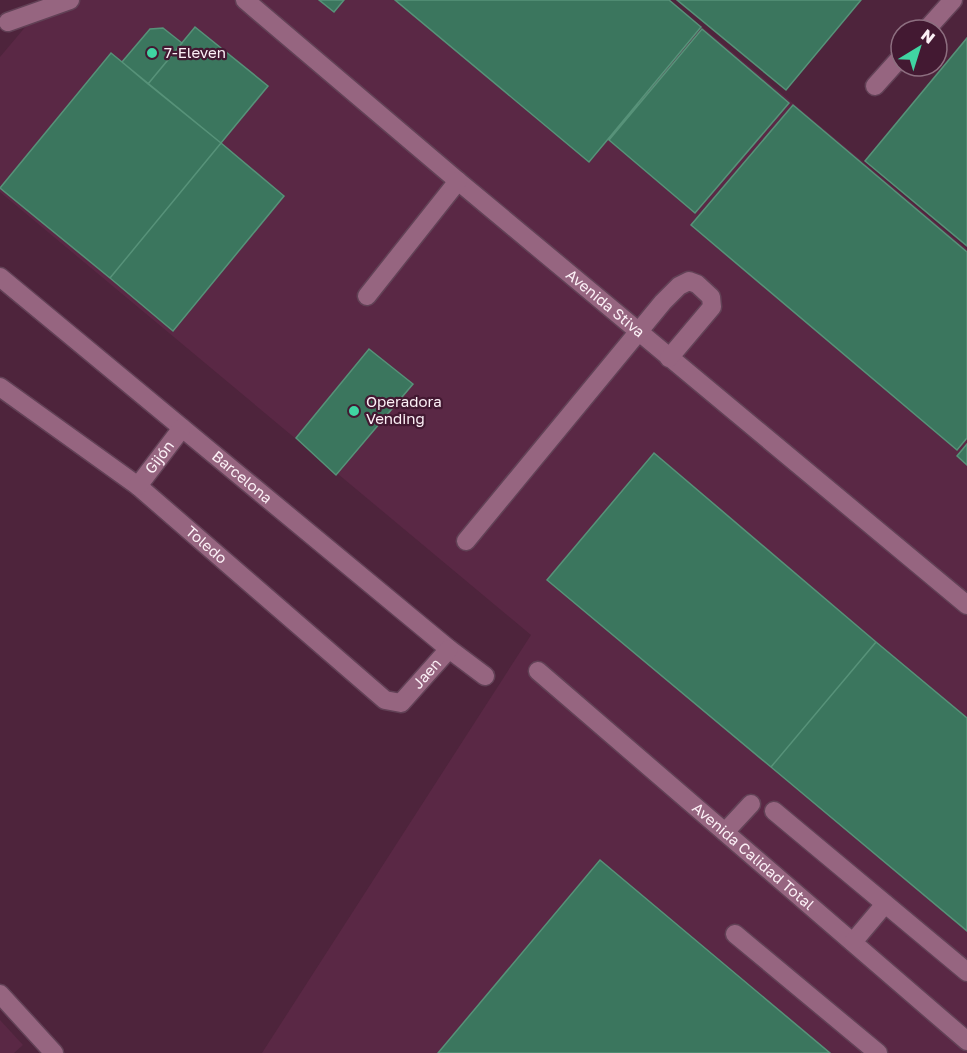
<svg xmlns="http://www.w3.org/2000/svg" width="967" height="1053" font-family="'Golos Text',sans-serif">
  <rect width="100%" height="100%" fill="#4e243c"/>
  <!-- built -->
  <path fill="#5a2845" d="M48 0H670L967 249V1053H262L531 635 0 192V57Z
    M0 1020 23 1045 14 1053H0Z"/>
  <!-- building -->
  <path fill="#3b765e" stroke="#579279" stroke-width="1.5" d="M319 0H344L334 12Z
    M395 0H669L701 27 589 162Z
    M677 0H861L786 90Z
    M195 27 268 86 221 143 148 84Z
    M163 28 182 43 148 84 122 62 150 29Z
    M702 29 789 103 695 213 609 140Z
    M967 38V246L865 161Z
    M111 53 221 143 110 278 0 188Z
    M793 105 967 252V438L957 450 691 225Z
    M221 143 284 196 173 331 110 278Z
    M369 349 413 384 336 475 296 438Z
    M967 444V465L957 456Z
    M654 453 876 642 771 767 547 580Z
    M876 642 967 718V931L771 767Z
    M600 860 830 1053H438Z"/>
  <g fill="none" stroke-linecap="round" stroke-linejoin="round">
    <defs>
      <g id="minor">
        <path id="s1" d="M245 0 458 181 967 605"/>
        <path d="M8 22 70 0"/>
        <path d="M926 30 953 0"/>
        <path d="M875 86 901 57"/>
        <path id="s2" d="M0 277 449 649 485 676"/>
        <path d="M367 296 458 181"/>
        <path id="s3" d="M0 387 138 486 385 700 401 703 449 649"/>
        <path id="s4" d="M138 486 182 428"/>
        <path d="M466 541 663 302 679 286 689 281 697 284 711 297 712 307 669 358"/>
        <path id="s5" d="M538 671 967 1041"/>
        <path d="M774 811 967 972"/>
        <path d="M725 832 751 804"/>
        <path d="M735 934 878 1053"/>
        <path d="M853 942 885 904"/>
        <path d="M0 994 54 1053"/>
      </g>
    </defs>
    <!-- minor casing -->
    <use href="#minor" stroke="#624156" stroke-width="21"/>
    <!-- minor -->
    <use href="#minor" stroke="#966580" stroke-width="18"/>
  </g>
  <!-- markers -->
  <g fill="#40d4a2" stroke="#431932" stroke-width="2">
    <circle cx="152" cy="53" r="6"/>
    <circle cx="354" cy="411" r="6"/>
  </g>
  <g text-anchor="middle" stroke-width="4.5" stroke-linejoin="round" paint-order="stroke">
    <!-- poi labels -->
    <g font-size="15" fill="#fcf0f6" stroke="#431932" text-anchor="start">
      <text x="164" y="58">7-Eleven</text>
      <text x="366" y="407">Operadora<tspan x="366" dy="17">Vending</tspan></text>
    </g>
    <!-- street labels -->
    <g font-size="15" fill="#fcf0f6" stroke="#431932">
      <text dy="5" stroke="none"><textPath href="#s1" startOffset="471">Avenida Stiva</textPath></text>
      <text dy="5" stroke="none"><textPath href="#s4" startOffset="36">Gijón</textPath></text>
      <text dy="5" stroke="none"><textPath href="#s2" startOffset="314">Barcelona</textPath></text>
      <text dy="5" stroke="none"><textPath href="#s3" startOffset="260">Toledo</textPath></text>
      <text dy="5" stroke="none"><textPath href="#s3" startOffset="552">Jaen</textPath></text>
      <text dy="5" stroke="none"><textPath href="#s5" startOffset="284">Avenida Calidad Total</textPath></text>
    </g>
  </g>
  <!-- north arrow -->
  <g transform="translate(919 48) rotate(38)"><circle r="28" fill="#431932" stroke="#8d6f80" stroke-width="1.5"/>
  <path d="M0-4.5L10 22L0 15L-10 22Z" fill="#40d4a2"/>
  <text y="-9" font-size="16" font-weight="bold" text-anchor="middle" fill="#fcf0f6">N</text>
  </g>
</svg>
